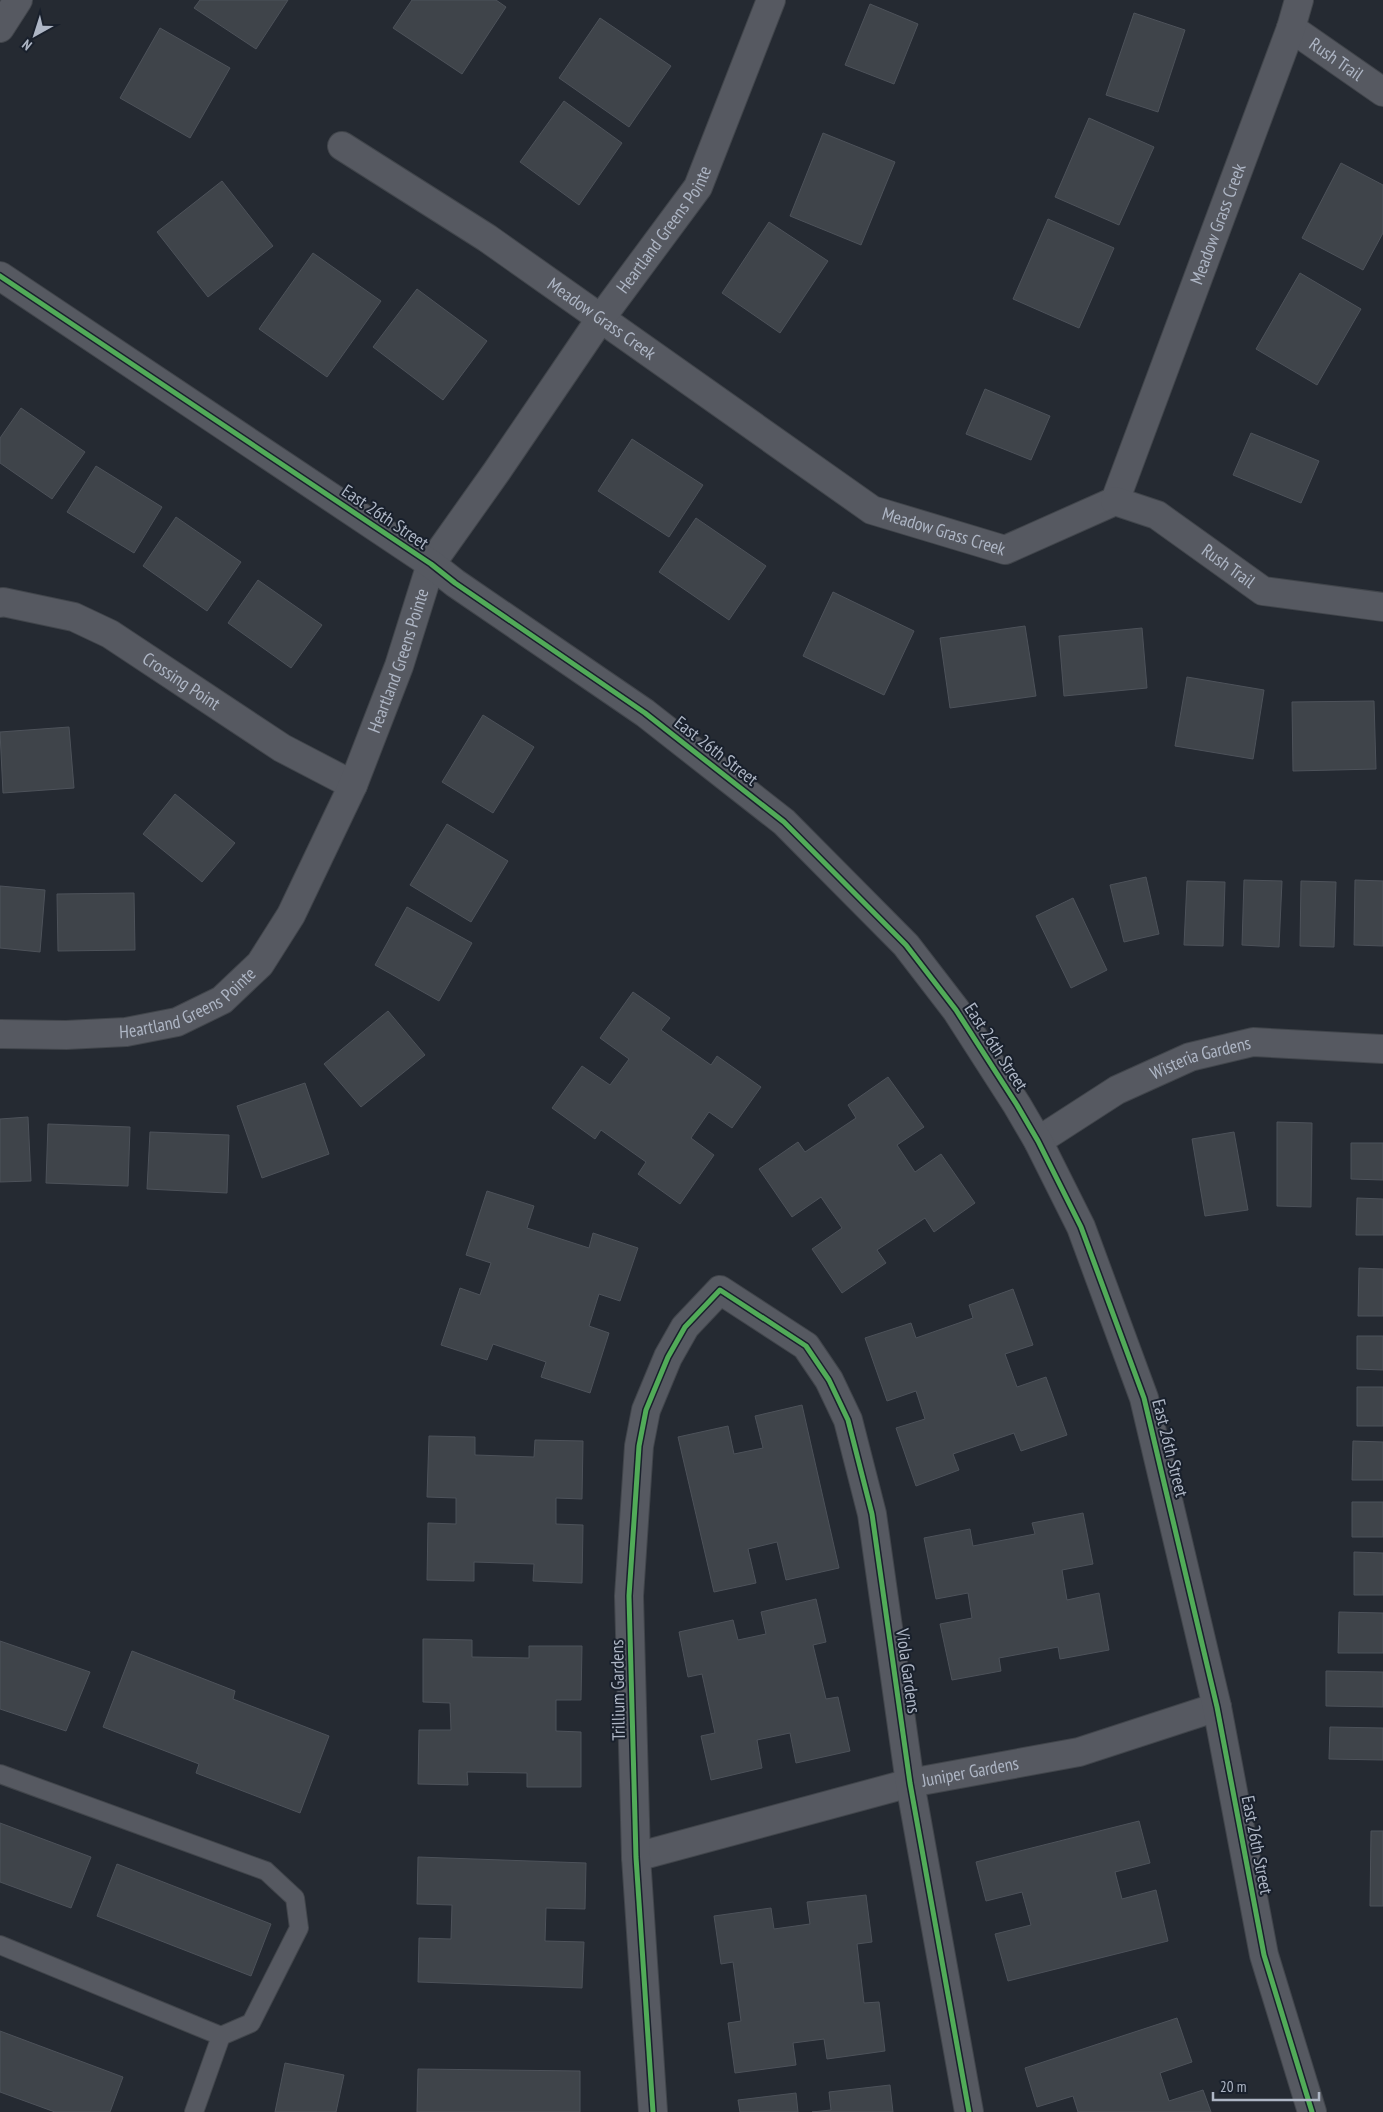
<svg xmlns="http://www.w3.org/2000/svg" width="1383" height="2112" font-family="'PT Sans Narrow',sans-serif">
  <rect width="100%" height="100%" fill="#252a32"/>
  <!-- building -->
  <path fill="#3f444a" stroke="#4d525a" d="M200 0H288L256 49 194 8Z
    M412 0H496L506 7 462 74 393 28Z
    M870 4 918 24 894 84 845 65Z
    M1134 13 1185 30 1158 112 1106 95Z
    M600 18 671 66 629 127 559 78Z
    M160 28 230 68 190 138 120 98Z
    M564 101 622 143 579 205 520 162Z
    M1089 118 1154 147 1119 225 1055 197Z
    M823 133 895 162 861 245 790 216Z
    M1341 163 1383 185V233L1363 270 1302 238Z
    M222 181 273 246 208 297 157 232Z
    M1048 219 1114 248 1079 328 1013 299Z
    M769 222 828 261 780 333 722 293Z
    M313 253 381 301 327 377 259 329Z
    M1300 273 1361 309 1317 385 1256 349Z
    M417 289 487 341 443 400 373 347Z
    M985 389 1050 416 1031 460 966 434Z
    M21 408 85 452 52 499 0 463V438Z
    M1251 433 1319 461 1301 503 1233 475Z
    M632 439 703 485 669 537 598 491Z
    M96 466 162 507 134 553 67 512Z
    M176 517 241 562 207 611 143 566Z
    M696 518 766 566 729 620 659 572Z
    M258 580 322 625 291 668 228 623Z
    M833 592 914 631 884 695 803 656Z
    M1025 626 1036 696 950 708 940 638Z
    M1142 628 1147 688 1064 696 1059 636Z
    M1187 677 1264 690 1253 759 1175 746Z
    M1374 701 1376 769 1293 771 1292 702Z
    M483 715 534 747 493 813 442 782Z
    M69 727 74 788 3 793 0 732Z
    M175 794 235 843 202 882 143 834Z
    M447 824 508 861 471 922 410 885Z
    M1146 877 1159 934 1124 942 1110 885Z
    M1244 880 1282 881 1279 947 1242 945Z
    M1355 880 1383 881V946L1354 945Z
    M1187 881 1225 882 1223 946 1184 945Z
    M1301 881 1336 882 1334 947 1300 946Z
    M0 886 45 890 40 952 0 948Z
    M134 893 135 950 58 951 57 894Z
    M1073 898 1107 970 1071 988 1036 916Z
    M407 907 472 943 439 1001 375 965Z
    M633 992 670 1018 661 1030 711 1065 717 1056 761 1087 732 1128 709 1112 691 1138 714 1155 680 1204 638 1174 646 1162 601 1130 595 1139 552 1108 582 1066 610 1085 629 1059 600 1038Z
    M388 1011 425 1055 361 1107 324 1064Z
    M888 1077 924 1127 897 1145 915 1172 941 1154 975 1203 934 1232 925 1218 877 1250 886 1263 842 1293 812 1249 842 1228 821 1197 792 1217 759 1169 798 1142 805 1152 856 1118 848 1105Z
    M305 1083 329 1154 262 1178 237 1106Z
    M28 1117 31 1181 0 1182V1119Z
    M1277 1122 1312 1123 1311 1207 1277 1206Z
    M48 1124 130 1127 128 1186 46 1183Z
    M150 1132 229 1135 227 1193 147 1189Z
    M1234 1132 1248 1210 1205 1216 1192 1139Z
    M1351 1143H1383V1180L1351 1179Z
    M487 1191 534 1206 527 1228 589 1248 593 1233 638 1248 620 1301 599 1294 589 1326 609 1333 590 1393 541 1377 546 1362 493 1344 487 1360 441 1345 460 1288 480 1295 491 1263 466 1255Z
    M1357 1198 1383 1199V1235H1356Z
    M1359 1268 1383 1269V1316H1358Z
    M1013 1289 1033 1345 1005 1354 1017 1387 1046 1377 1067 1435 1021 1451 1014 1433 953 1454 959 1470 916 1486 896 1428 925 1419 916 1391 887 1401 865 1338 911 1323 916 1338 973 1318 969 1305Z
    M1357 1336H1383V1370L1357 1369Z
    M1357 1387H1383V1426H1357Z
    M802 1405 839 1568 786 1580 777 1542 748 1549 756 1583 714 1592 678 1437 728 1426 734 1454 763 1448 755 1416Z
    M429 1436 475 1437V1455L534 1457 535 1440 583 1441 582 1499 556 1498V1524L583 1525 582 1583 533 1581 534 1564 474 1562V1581L427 1580 428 1523 456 1524V1498L427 1497Z
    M1353 1441 1383 1442V1480H1352Z
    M1352 1502H1383V1537H1352Z
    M1083 1513 1093 1564 1062 1570 1067 1600 1099 1593 1109 1650 1060 1659 1058 1647 999 1658 1001 1671 952 1680 940 1624 972 1618 968 1593 936 1599 924 1538 970 1529 973 1546 1035 1534 1032 1523Z
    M1354 1552 1383 1553V1595H1354Z
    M816 1599 826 1642 813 1645 826 1699 838 1697 850 1751 796 1763 790 1733 757 1740 762 1768 711 1780 701 1736 715 1733 702 1674 688 1677 679 1632 733 1620 738 1640 766 1634 761 1612Z
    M1339 1612 1383 1613V1653H1338Z
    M423 1639 472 1640V1657L529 1658V1646H582L581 1700H556V1731L581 1732V1787H527V1773L467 1772 468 1785 418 1784 419 1730H451L450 1703 423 1702Z
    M0 1641 90 1672 66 1731 0 1709Z
    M132 1651 235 1691 233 1699 329 1736 300 1813 196 1773 199 1764 103 1727Z
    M1326 1671 1383 1672V1707L1326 1706Z
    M1330 1727 1383 1728V1760L1329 1759Z
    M1139 1821 1150 1863 1115 1872 1122 1899 1156 1890 1168 1941 1008 1981 995 1934 1031 1925 1022 1892 986 1901 976 1862Z
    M0 1823 91 1857 71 1908 0 1882Z
    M1371 1831H1383V1906H1370Z
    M418 1857 586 1863 585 1909 546 1908 545 1941 584 1942 582 1988 418 1982 419 1938 451 1939 452 1905 417 1904Z
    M117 1864 271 1924 251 1976 97 1916Z
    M866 1895 872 1942 857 1944 864 2003 879 2002 885 2051 827 2059 824 2039 793 2043 796 2065 735 2073 728 2023 741 2021 733 1962 721 1964 714 1916 771 1908 774 1929 810 1924 807 1902Z
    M1177 2018 1192 2062 1160 2073 1169 2101 1203 2090 1211 2112H1078L1073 2096 1037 2107 1025 2068Z
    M0 2031 123 2077 110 2112H55L0 2092Z
    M285 2063 344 2075 336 2112H275Z
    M418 2069 580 2071V2112H417Z
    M890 2085 893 2112H812L831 2110 829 2092Z
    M796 2093 798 2112H740L738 2100Z"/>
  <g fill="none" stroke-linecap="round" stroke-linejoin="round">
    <defs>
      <path id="service" d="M0 1774 266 1871 295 1898 299 1928 251 2023 221 2036 194 2112
        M0 1945 221 2036"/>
      <g id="minor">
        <path d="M0 28 18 0"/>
        <path id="s1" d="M1291 28 1383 92"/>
        <path id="s2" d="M342 146 487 238 872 510 1005 550 1115 501 1291 28 1299 0"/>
        <path id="s3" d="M1115 501 1157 515 1263 591 1383 607"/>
        <path id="s4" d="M0 603 3 602 74 617 110 634 282 748 353 785"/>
        <path id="s5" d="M0 1034 66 1035 126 1032 177 1022 222 1000 260 964 291 915 353 785 399 666 431 564 497 471 601 318 698 187 771 0"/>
        <path id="s6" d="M1038 1141 1117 1090 1190 1057 1253 1042 1383 1049"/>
        <path id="s7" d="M636 1857 910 1783 1079 1752 1217 1707"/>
        <path d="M653 2112 636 1857 629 1596 639 1446 646 1410 668 1357 685 1327 720 1290 806 1346 829 1380 848 1420 872 1514 910 1783 969 2112"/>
      </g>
      <path id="tertiary" d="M0 276 431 564 455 583 645 713 784 822 906 945 956 1010 1017 1105 1038 1141 1081 1227 1144 1398 1217 1707 1264 1955 1312 2112"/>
    </defs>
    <!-- service casing -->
    <use href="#service" stroke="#41454b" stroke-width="20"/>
    <!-- minor casing -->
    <use href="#minor" stroke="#41454b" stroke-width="30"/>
    <!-- tertiary casing -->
    <use href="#tertiary" stroke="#41454b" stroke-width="30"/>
    <!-- service -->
    <use href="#service" stroke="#565961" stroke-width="18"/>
    <!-- minor -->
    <use href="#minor" stroke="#565961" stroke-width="28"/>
    <!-- tertiary -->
    <use href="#tertiary" stroke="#565961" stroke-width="28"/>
    <defs>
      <path id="cycleway" d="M0 276 431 564 455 583 645 713 784 822 906 945 956 1010 1017 1105 1038 1141 1081 1227 1144 1398 1217 1707 1264 1955 1312 2112
        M653 2112 636 1857 629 1596 639 1446 646 1410 668 1357 685 1327 720 1290 806 1346 829 1380 848 1420 872 1514 910 1783 969 2112"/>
    </defs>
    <!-- cycleway casing -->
    <use href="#cycleway" stroke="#19202c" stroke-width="8"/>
    <!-- cycleway -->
    <use href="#cycleway" stroke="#51ab58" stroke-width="5"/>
  </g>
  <g text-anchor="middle" stroke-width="4" stroke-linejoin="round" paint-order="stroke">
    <!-- street labels -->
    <g font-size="18" fill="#aeb6c5" stroke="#19202c">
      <text dy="6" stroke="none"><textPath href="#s1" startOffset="55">Rush Trail</textPath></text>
      <text dy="6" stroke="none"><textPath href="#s2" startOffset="1198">Meadow Grass Creek</textPath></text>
      <text dy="6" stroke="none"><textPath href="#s5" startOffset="1125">Heartland Greens Pointe</textPath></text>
      <text dy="6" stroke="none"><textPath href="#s2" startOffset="312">Meadow Grass Creek</textPath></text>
      <text transform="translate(385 517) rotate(34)" y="6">East 26th Street</text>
      <text dy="6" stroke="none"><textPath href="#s2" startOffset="718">Meadow Grass Creek</textPath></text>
      <text dy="6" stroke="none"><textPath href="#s3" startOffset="132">Rush Trail</textPath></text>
      <text dy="6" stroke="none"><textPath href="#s5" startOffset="615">Heartland Greens Pointe</textPath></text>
      <text dy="6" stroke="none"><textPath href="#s4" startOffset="201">Crossing Point</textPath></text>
      <text transform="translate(716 751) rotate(38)" y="6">East 26th Street</text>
      <text dy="6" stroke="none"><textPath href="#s5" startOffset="195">Heartland Greens Pointe</textPath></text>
      <text transform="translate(996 1047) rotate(57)" y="6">East 26th Street</text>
      <text dy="6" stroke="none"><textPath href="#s6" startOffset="184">Wisteria Gardens</textPath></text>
      <text transform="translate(1170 1448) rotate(76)" y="6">East 26th Street</text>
      <text transform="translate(908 1671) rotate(82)" y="6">Viola Gardens</text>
      <text transform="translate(618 1690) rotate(-91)" y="6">Trillium Gardens</text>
      <text dy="6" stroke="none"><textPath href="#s7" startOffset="345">Juniper Gardens</textPath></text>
      <text transform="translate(1257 1845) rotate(79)" y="6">East 26th Street</text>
    </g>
  </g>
  <!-- north arrow -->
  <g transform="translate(35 35) rotate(219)" stroke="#19202c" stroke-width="4" paint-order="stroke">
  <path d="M0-4L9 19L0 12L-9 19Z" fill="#aeb6c5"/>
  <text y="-8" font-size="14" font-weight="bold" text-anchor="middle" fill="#aeb6c5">N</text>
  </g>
  <!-- scale -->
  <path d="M1213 2092v8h106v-8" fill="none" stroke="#aeb6c5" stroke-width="2.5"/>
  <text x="1220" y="2092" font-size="15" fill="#aeb6c5" stroke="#19202c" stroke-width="4" paint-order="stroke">20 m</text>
</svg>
